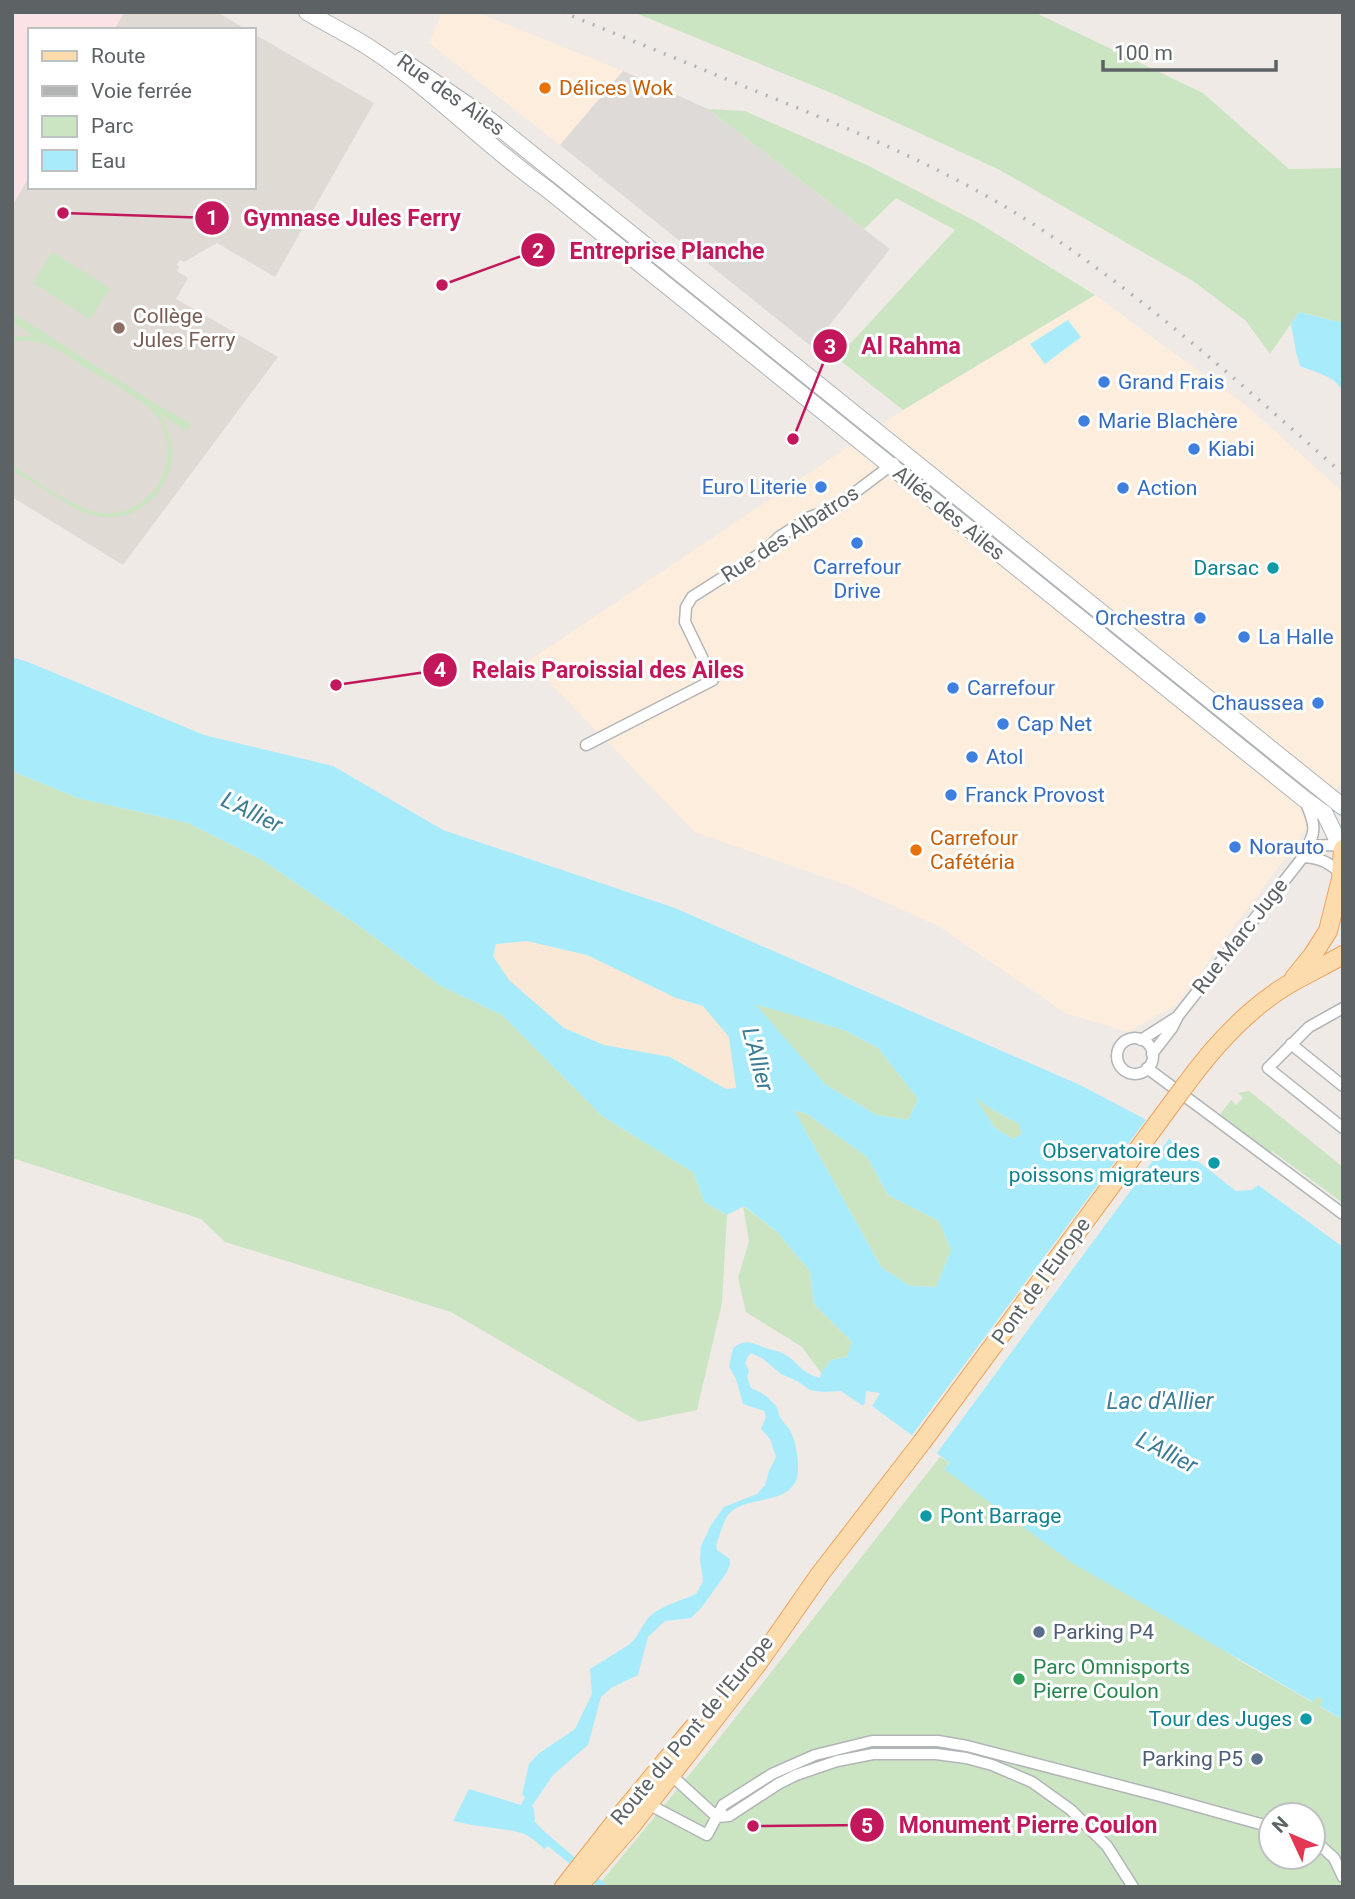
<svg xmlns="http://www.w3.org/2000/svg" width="1355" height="1899" font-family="Roboto,sans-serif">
  <rect width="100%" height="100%" fill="#efeae5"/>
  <!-- commercial -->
  <path fill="#fdeddc" d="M442 12H476L623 71 560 145 429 43Z
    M1095 295 1249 408 1343 492V780L1177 1004 1128 1032 1065 1013 940 927 849 886 695 832 528 661 903 410Z"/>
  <!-- industrial -->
  <path fill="#dedad7" d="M623 71 708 109 890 249 812 347 560 145Z"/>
  <!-- education -->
  <path fill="#dfdad3" d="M124 12H217L247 30H114Z
    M254 34 374 103 275 277 217 243 184 262 180 260 177 265 179 267 177 271 188 278 176 299 278 357 123 565 12 497V206L30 175V187H254Z"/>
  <!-- medical -->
  <path fill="#fbe2e6" d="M12 12H124L114 30H30V175L12 206Z"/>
  <!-- green -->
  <path fill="#cbe5c3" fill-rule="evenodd" d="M633 12H1034L1203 93 1289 169 1343 168V323L1299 312 1270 354 1246 321 1193 281 998 169 836 95Z
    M708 109 745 111 865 164 977 222 1095 295 903 410 837 358 955 230 896 198 864 229Z
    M52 252 110 288 90 319 33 283Z
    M16 315 153 402 191 424 187 431 161 415C165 423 169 432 171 440 178 477 150 516 112 517 100 518 87 514 76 509L12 470V465C36 480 75 510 102 513 150 518 184 462 160 421 147 400 107 381 86 368 63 353 41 336 12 342V337L33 336 12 322Z
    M12 771 78 798 188 823 262 860 359 926 441 986 502 1015 602 1116 694 1173 704 1202 727 1215 722 1303 697 1410 639 1422 451 1312 225 1242 201 1219 12 1158Z
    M753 1003 844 1030 878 1048 918 1099 908 1120 877 1115 826 1085Z
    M1249 1091 1343 1167V1203L1272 1151 1270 1153 1219 1116 1231 1100 1236 1105 1243 1098 1238 1093Z
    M973 1096 993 1110 1019 1124 1022 1134 1013 1139 995 1128Z
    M794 1110 807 1114 867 1157 888 1195 939 1221 951 1250 936 1287 910 1286 881 1267Z
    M743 1206 776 1231 810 1271 814 1304 852 1342 847 1357 831 1360 821 1373 802 1347 746 1312 738 1278 749 1241Z
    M940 1457 950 1463 944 1469 1242 1662 1312 1702 1317 1696 1323 1701 1320 1707 1343 1720V1887H597L717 1741ZM1271 1815H1313V1857H1271Z"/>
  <!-- sand -->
  <path fill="#f9e8d6" d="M527 941 587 955 676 998 703 1006 729 1037 736 1089H726L670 1057 604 1045 564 1028 509 980 493 956 496 944Z"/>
  <!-- water -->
  <path fill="#a8ecfc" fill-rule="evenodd" d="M1299 312 1343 323V394C1338 376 1316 373 1300 366L1296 352 1291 324Z
    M1068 320 1081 337 1045 364 1030 344Z
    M12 657 28 662 204 735 333 766 443 830 675 908 1080 1085 1143 1118 1236 1191 1252 1190 1258 1185 1343 1247V1720L1320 1706 1323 1701 1317 1696 1313 1702 1074 1564 944 1469 950 1463 872 1406 880 1393 866 1391 865 1403 863 1406 841 1391 823 1392 810 1390 797 1381 781 1374 762 1358 751 1353 747 1358 745 1363 749 1371 747 1377 751 1388C760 1392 767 1395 773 1403 778 1407 778 1411 780 1417 783 1422 787 1426 790 1430 796 1441 802 1471 795 1483 782 1505 743 1496 728 1515 724 1520 719 1537 716 1545L717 1550 730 1559V1564L727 1572 702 1607 691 1618 665 1621 648 1637 638 1675 611 1688 601 1697 588 1745 553 1775 532 1806 534 1809 535 1822 545 1832 609 1887H598L548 1846 544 1849C526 1829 511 1831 487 1827 476 1826 464 1823 453 1821L469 1789 521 1805 525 1797 522 1795 529 1764 538 1754 575 1729 592 1694 590 1669 630 1644C639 1636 642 1624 650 1616 662 1605 681 1601 696 1594L703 1581 700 1559 701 1546 711 1525 724 1507 757 1494 765 1485 769 1471 776 1457 770 1439 761 1429 766 1417 764 1411 743 1404 736 1379 729 1367 733 1348C745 1339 751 1342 763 1347 773 1351 779 1350 789 1357 802 1367 802 1373 820 1378L821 1373 831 1360 847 1357 852 1342 814 1304 810 1271 776 1231 744 1206 727 1215 704 1202 694 1173 602 1116 502 1015 441 986 359 926 262 860 188 823 78 798 12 771ZM527 941 587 955 676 998 703 1006 729 1037 736 1088 726 1089 670 1057 604 1045 564 1028 509 980 493 956 496 944ZM755 1004 844 1030 878 1048 918 1099 908 1120 877 1115 826 1085ZM975 1098 993 1110 1019 1124 1022 1134 1013 1139 995 1128ZM794 1110 807 1114 867 1157 888 1195 939 1221 951 1250 936 1287 910 1286 881 1267Z"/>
  <!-- pier -->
  <path fill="#efeae5" d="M1148 1117 1171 1136 937 1453 912 1435Z"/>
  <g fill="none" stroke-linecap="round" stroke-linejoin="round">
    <defs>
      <path id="street" d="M586 745 713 680 685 622 686 607 692 597 766 550 779 537 810 517 833 509 894 463
        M1308 846 1332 845 1343 848
        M1303 857C1320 858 1329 862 1341 874
        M1343 1008 1309 1027 1268 1068 1343 1128
        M1117 1056a18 18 0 1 1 36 0a18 18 0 1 1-36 0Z
        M1141 1040 1177 1017
        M1291 1044 1343 1086
        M1152 1054 1172 1028 1178 1016 1303 857C1316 831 1317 828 1305 801
        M1147 1068 1343 1214
        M665 1778 671 1775 717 1817 729 1816 778 1784 796 1775 837 1761 873 1754H936L966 1758 992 1765 1032 1782 1071 1810 1107 1846 1133 1887
        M649 1800 648 1804 707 1835 723 1805 772 1774 815 1755 872 1741H938L967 1746 1160 1796 1271 1827
        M1313 1839 1334 1858 1343 1877"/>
      <path id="secondary" d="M307 12C329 25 352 36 373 50 435 91 486 146 547 189L1303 798 1325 814 1336 837 1343 843
        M402 60 491 121 1343 807"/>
      <path id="primary" d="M1343 849 1341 874 1343 878
        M1294 978 1312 956 1328 931 1342 875
        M1184 1087C1213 1047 1247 1009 1289 984 1307 974 1325 965 1343 955
        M564 1887 615 1822 693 1728
        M578 1887 632 1825 758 1663 820 1574 922 1442"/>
    </defs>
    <!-- street casing -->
    <use href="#street" stroke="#b1b5b7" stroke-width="13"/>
    <!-- secondary casing -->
    <use href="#secondary" stroke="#b0b4b8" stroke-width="18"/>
    <!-- primary casing -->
    <use href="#primary" stroke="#eda360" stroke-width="20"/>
    <!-- street -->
    <use href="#street" stroke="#fff" stroke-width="10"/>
    <!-- secondary -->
    <use href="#secondary" stroke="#fff" stroke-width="16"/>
    <!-- primary -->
    <use href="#primary" stroke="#fcdcad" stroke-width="18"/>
    <!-- rail -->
    <path stroke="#b2b3b3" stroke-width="3.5" stroke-dasharray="2 9" stroke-linecap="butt" d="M562 12C631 40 699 68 768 96 858 132 948 170 1030 222 1143 295 1242 385 1343 474"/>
    <defs>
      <path id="primary-bridge" d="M922 1442 1184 1087"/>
    </defs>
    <!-- primary-bridge casing -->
    <use href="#primary-bridge" stroke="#eda360" stroke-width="20" stroke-linecap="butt"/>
    <!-- primary-bridge -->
    <use href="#primary-bridge" stroke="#fcdcad" stroke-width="18"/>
  </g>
  <!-- markers -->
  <g fill="#e8710a" stroke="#fff" stroke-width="2.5">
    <circle cx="545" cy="88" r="7"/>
    <circle cx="916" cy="850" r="7"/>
  </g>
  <circle fill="#8d6e63" stroke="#fff" stroke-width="2.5" cx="119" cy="328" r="7"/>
  <g fill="#3f7fe0" stroke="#fff" stroke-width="2.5">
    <circle cx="1104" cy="382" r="7"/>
    <circle cx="1084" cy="421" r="7"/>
    <circle cx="1194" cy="449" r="7"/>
    <circle cx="821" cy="487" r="7"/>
    <circle cx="1123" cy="488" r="7"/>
    <circle cx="857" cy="543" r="7"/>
    <circle cx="1200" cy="618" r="7"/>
    <circle cx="1244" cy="637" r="7"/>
    <circle cx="953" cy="688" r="7"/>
    <circle cx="1318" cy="703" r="7"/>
    <circle cx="1003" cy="724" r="7"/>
    <circle cx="972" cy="757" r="7"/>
    <circle cx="951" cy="795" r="7"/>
    <circle cx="1235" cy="847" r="7"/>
  </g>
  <g fill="#0f9aa8" stroke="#fff" stroke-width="2.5">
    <circle cx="1273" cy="568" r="7"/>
    <circle cx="1214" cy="1163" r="7"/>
    <circle cx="926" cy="1516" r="7"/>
    <circle cx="1306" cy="1719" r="7"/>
  </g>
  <g fill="#5c6f8a" stroke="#fff" stroke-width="2.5">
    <circle cx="1039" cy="1632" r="7"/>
    <circle cx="1257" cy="1759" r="7"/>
  </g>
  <circle fill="#2e9e5b" stroke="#fff" stroke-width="2.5" cx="1019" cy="1679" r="7"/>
  <g text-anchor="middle" stroke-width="6" stroke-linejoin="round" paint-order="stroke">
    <!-- food labels -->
    <g font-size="21" fill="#c56008" stroke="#fff" text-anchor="start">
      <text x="559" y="95">Délices Wok</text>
      <text x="930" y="845">Carrefour<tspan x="930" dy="24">Cafétéria</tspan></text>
    </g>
    <!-- street labels -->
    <g font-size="21" fill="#5d6365" stroke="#fff">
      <text transform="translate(451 95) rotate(35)" y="7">Rue des Ailes</text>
      <text transform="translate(949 513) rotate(39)" y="7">Allée des Ailes</text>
      <text transform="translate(790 534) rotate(-33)" y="7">Rue des Albatros</text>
      <text transform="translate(1240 936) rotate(-52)" y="7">Rue Marc Juge</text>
      <text transform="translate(1041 1281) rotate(-54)" y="7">Pont de l'Europe</text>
      <text transform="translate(692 1730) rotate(-50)" y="7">Route du Pont de l'Europe</text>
    </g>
    <!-- education labels -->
    <g font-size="21" fill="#785e54" stroke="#fff" text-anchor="start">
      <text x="133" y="323">Collège<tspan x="133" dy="24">Jules Ferry</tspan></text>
    </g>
    <!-- shop labels -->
    <g font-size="21" fill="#366cbe" stroke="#fff" text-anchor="start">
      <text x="1118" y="389">Grand Frais</text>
      <text x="1098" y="428">Marie Blachère</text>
      <text x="1208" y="456">Kiabi</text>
      <text x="807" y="494" text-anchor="end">Euro Literie</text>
      <text x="1137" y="495">Action</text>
      <text x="857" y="574" text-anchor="middle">Carrefour<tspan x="857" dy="24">Drive</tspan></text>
      <text x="1186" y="625" text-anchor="end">Orchestra</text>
      <text x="1258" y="644">La Halle</text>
      <text x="967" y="695">Carrefour</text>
      <text x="1304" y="710" text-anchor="end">Chaussea</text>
      <text x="1017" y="731">Cap Net</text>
      <text x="986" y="764">Atol</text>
      <text x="965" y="802">Franck Provost</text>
      <text x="1249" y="854">Norauto</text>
    </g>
    <!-- culture labels -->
    <g font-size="21" fill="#0d838f" stroke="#fff" text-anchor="end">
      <text x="1259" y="575">Darsac</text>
      <text x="1200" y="1158">Observatoire des<tspan x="1200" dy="24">poissons migrateurs</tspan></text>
      <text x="940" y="1523" text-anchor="start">Pont Barrage</text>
      <text x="1292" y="1726">Tour des Juges</text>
    </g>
    <!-- service labels -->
    <g font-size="21" fill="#4e5e75" stroke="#fff" text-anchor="start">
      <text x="1053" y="1639">Parking P4</text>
      <text x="1243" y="1766" text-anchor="end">Parking P5</text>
    </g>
    <!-- leisure labels -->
    <g font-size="21" fill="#27864d" stroke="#fff" text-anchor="start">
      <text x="1033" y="1674">Parc Omnisports<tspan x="1033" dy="24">Pierre Coulon</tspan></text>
    </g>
    <!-- water labels -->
    <g font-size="23" font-style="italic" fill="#3c7c94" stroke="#fff">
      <text transform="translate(252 812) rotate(26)" y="8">L'Allier</text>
      <text transform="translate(758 1059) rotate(75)" y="8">L'Allier</text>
      <text x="1160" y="1409">Lac d'Allier</text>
      <text transform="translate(1167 1452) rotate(27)" y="8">L'Allier</text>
    </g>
  </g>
  <!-- callouts -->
  <path fill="none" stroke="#c2185b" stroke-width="2.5" d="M63 213L212 218M442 285L538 250M793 439L830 346M336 685L440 670M753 1826L867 1825"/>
  <g fill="#c2185b" stroke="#fff" stroke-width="2.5">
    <circle cx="63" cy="213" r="7"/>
    <circle cx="442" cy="285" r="7"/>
    <circle cx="793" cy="439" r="7"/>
    <circle cx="336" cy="685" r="7"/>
    <circle cx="753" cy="1826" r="7"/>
    <circle cx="212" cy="218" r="18"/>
    <circle cx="538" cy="250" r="18"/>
    <circle cx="830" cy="346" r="18"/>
    <circle cx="440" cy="670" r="18"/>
    <circle cx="867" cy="1825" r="18"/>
  </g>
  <g font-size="21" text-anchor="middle" font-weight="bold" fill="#fff">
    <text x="212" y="225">1</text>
    <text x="538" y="258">2</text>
    <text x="830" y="354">3</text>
    <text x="440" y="677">4</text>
    <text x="867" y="1833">5</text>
  </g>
  <g font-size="23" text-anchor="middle" font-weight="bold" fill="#c2185b" stroke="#fff" stroke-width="6" stroke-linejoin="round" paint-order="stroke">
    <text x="352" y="226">Gymnase Jules Ferry</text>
    <text x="667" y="259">Entreprise Planche</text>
    <text x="911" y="354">Al Rahma</text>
    <text x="608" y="678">Relais Paroissial des Ailes</text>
    <text x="1028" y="1833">Monument Pierre Coulon</text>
  </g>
  <!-- border -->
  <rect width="1355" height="1899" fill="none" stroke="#5d6365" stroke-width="28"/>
  <!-- legend -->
  <rect x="28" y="28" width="228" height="161" fill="#ffffff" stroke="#bec1c1" stroke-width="2"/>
  <rect x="42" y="51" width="35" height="10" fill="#fcdcad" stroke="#bec1c1" stroke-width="2"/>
  <text x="91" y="63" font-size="21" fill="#5d6365">Route</text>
  <rect x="42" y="86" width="35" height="10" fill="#b2b3b3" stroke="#bec1c1" stroke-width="2"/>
  <text x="91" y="98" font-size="21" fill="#5d6365">Voie ferrée</text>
  <rect x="42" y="116" width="35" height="21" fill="#cbe5c3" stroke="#bec1c1" stroke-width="2"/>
  <text x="91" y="133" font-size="21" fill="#5d6365">Parc</text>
  <rect x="42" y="150" width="35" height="21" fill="#a8ecfc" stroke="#bec1c1" stroke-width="2"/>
  <text x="91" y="168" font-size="21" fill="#5d6365">Eau</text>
  <!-- north arrow -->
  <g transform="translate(1292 1836) rotate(314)"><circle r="33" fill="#ffffff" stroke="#bec1c1" stroke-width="2"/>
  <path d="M0-5L12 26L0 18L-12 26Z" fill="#e43753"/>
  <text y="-10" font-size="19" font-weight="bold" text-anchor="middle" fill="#5d6365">N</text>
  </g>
  <!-- scale -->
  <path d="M1103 60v10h173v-10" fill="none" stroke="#5d6365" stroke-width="3.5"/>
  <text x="1114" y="60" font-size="21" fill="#5d6365" stroke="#ffffff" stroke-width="5" paint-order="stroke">100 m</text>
</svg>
